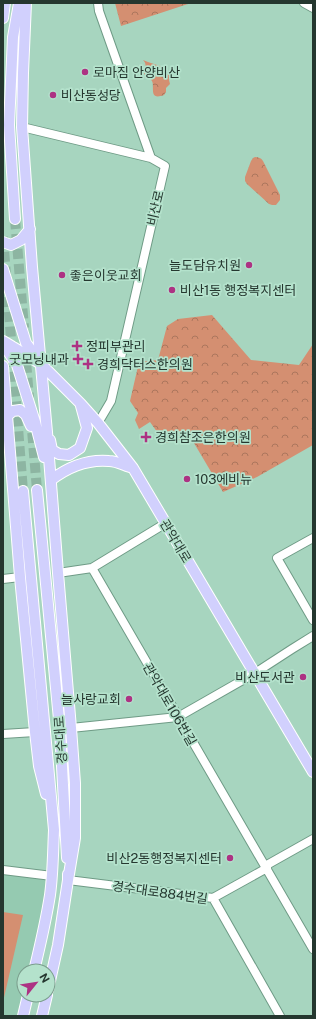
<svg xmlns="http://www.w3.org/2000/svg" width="316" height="1019" font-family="'Public Sans','Noto Sans KR',sans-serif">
  <defs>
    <pattern id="forest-crowns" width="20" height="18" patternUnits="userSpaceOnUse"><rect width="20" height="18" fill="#d48f71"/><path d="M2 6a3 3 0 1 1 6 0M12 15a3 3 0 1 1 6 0" fill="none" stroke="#ac765d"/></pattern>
  </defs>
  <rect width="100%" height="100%" fill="#a7d5bf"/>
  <!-- built -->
  <path fill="#95cab1" d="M3 870 52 876 34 971H24L23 1016H3Z"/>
  <!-- forest -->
  <path fill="url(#forest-crowns)" d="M115 3H191L121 26Z
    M143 60 148 62 166 68 167 73 170 75 169 80 170 84 166 88V92L164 95C148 101 155 86 152 81 150 78 147 77 144 74 144 69 148 65 143 60Z
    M255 157C259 157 261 158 263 161L280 195V200L276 205H272L269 204 247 184 245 181V177L251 161 253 158Z
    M212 315 251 360 299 365 313 344V445L257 477 223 492 191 438 165 443 150 422 139 429 135 420 138 413 130 401 139 362 158 360 167 326 178 319Z"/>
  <!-- pitch -->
  <path fill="#d48f71" d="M3 912 23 915 3 1002Z"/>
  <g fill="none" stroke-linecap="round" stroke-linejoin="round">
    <!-- major-tunnel -->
    <path stroke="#8db5a2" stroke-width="10" stroke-dasharray="10 5" stroke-linecap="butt" d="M15 219 24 328
      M3 237 23 491
      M25 348 29 398
      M31 418 37 490"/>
    <defs>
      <path id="minor" d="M304 3 313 8
        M22 127 151 158
        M98 423 111 401 165 166 151 158 99 11 98 3
        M166 523 92 568 313 949
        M313 538 277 558 313 620
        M58 573 92 568
        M3 579 20 577
        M71 728 178 717 255 673 292 649 313 636
        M3 734 35 732
        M265 866 313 839
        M3 870 52 876
        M68 880 213 898
        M213 898 280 1016
        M213 898 267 868"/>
      <path id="major" d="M26 3 23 73 22 127 32 267 47 432 58 573 71 728 75 783V838L68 880
        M3 18 5 3
        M15 219 9 125 13 37 19 3
        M3 242 11 245 21 240 30 229
        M3 269 26 343 39 361
        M3 341 41 364 81 404 98 423 133 468 313 772
        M3 344 17 365 35 422 44 457
        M3 366 13 489 20 577 35 732 39 766 46 794
        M7 416 13 411 20 410 26 415 31 426
        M50 440 52 450 59 454 69 455 80 448 87 428 81 406
        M51 480C68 467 86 459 109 461 117 461 125 466 133 468
        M37 490 60 730 67 858
        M23 491 54 830C53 851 53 873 50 895 46 921 40 946 34 971
        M48 990 58 945 68 880V874
        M23 1016 28 995
        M42 1016 47 995"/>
    </defs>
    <!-- minor casing -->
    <use href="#minor" stroke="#6f9b86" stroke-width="10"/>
    <!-- major casing -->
    <use href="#major" stroke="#fff" stroke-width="12"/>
    <!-- minor -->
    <use href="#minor" stroke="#fff" stroke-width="8"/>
    <!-- major -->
    <use href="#major" stroke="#d1d0fd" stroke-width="10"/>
  </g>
  <!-- markers -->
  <g fill="#ad3283" stroke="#b4e2cc" stroke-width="1.5">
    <circle cx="85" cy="72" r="4"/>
    <circle cx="53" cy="95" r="4"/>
    <circle cx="249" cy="265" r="4"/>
    <circle cx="62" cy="275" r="4"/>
    <circle cx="172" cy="290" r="4"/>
    <path d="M75 340h4v4h4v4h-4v4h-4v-4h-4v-4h4z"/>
    <path d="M76 353h4v4h4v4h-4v4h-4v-4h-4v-4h4z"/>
    <path d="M86 358h4v4h4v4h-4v4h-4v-4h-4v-4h4z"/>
    <path d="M144 431h4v4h4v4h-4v4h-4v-4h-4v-4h4z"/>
    <circle cx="187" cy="479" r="4"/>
    <circle cx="303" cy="677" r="4"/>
    <circle cx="129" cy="699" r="4"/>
    <circle cx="230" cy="858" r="4"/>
  </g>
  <g text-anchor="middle" stroke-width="3.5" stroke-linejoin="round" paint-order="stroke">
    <!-- poi labels -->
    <g font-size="13" fill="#25372f" stroke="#b4e2cc" text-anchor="start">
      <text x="93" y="77">로마짐 안양비산</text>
      <text x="61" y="100">비산동성당</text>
      <text x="241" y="270" text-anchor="end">늘도담유치원</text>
      <text x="70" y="280">좋은이웃교회</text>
      <text x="180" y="295">비산1동 행정복지센터</text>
      <text x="86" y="351">정피부관리</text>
      <text x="69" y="364" text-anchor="end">굿모닝내과</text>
      <text x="97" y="369">경희닥터스한의원</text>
      <text x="155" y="442">경희참조은한의원</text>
      <text x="195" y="484">103에비뉴</text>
      <text x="295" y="682" text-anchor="end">비산도서관</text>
      <text x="121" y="704" text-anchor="end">늘사랑교회</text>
      <text x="222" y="863" text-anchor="end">비산2동행정복지센터</text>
    </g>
    <!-- street labels -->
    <g font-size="13" fill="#25372f" stroke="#b4e2cc">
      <text transform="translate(155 208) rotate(-77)" y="5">비산로</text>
      <text transform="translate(176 541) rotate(59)" y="5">관악대로</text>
      <text transform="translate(170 704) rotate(60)" y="5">관악대로106번길</text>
      <text transform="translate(60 740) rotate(-94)" y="5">경수대로</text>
      <text transform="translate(160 892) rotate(8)" y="5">경수대로884번길</text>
    </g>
  </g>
  <!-- border -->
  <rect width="316" height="1019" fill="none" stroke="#25372f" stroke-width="8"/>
  <!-- north arrow -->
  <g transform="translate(36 983) rotate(60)"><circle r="19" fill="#b4e2cc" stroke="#7b9e8d"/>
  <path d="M0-3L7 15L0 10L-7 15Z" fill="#ad3283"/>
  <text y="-6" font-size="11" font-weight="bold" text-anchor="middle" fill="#25372f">N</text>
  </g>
</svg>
